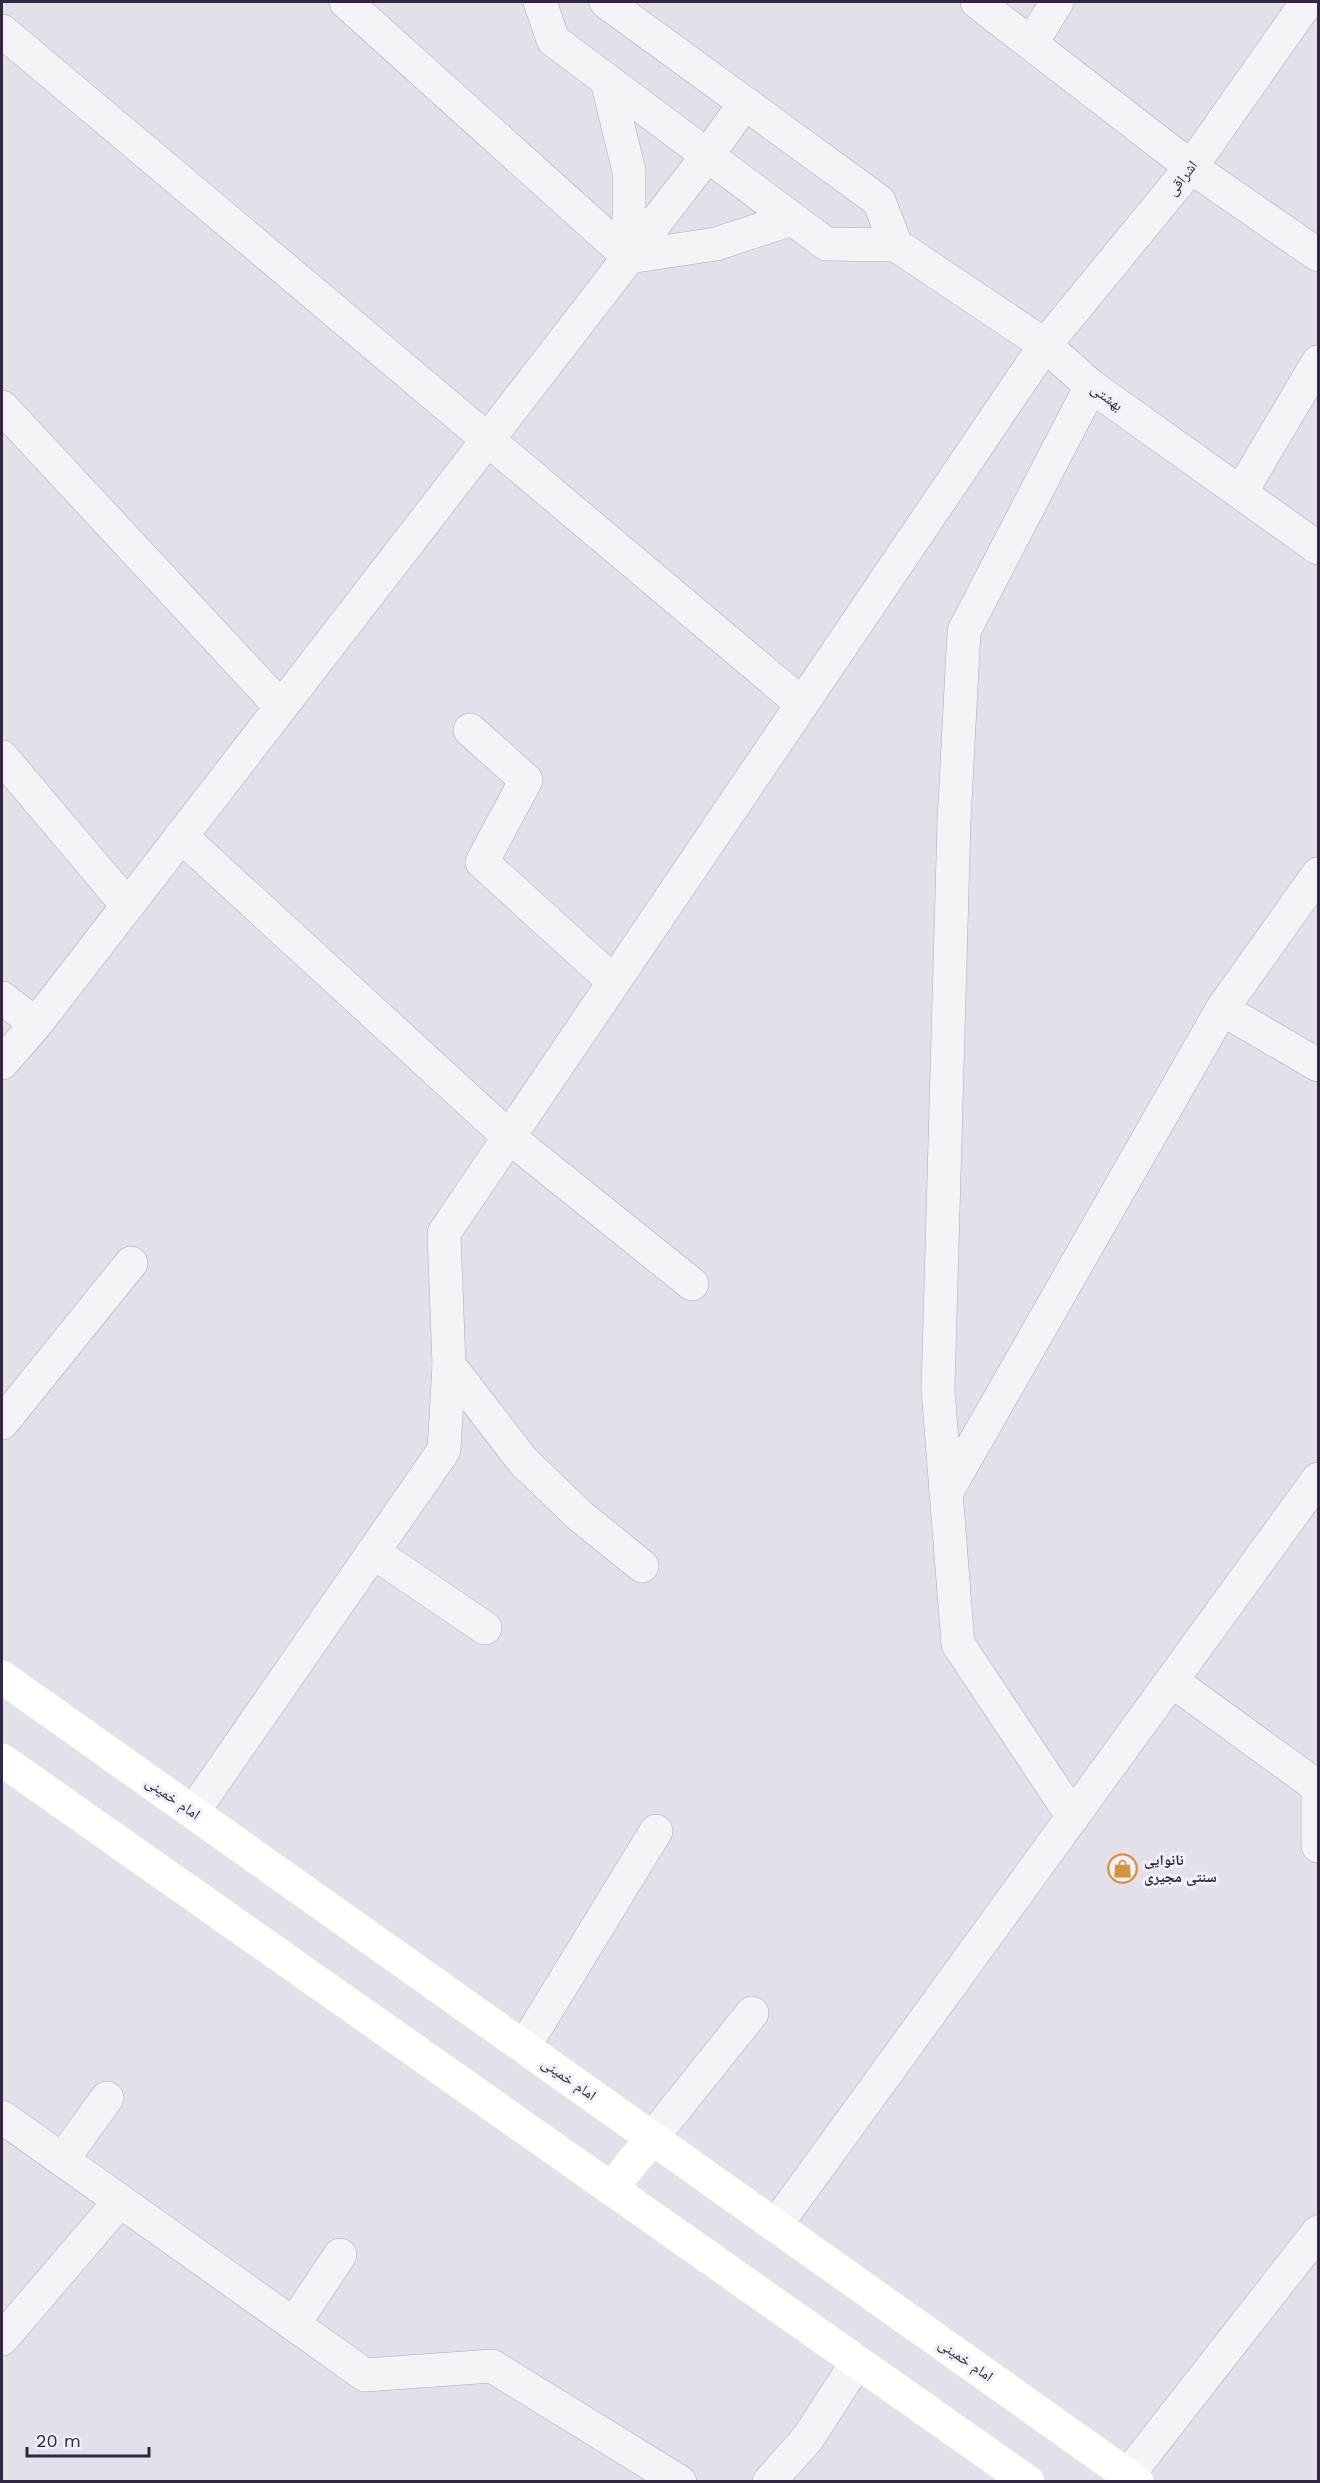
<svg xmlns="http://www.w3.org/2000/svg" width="1320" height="2483" font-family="'Work Sans','Noto Naskh Arabic',sans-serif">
  <rect width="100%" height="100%" fill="#e3e0ea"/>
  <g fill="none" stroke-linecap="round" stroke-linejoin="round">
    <defs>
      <path id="minor" d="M346 2 629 257
        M540 2 553 40 826 244 896 245
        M606 2 879 201 896 245
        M977 2 1191 167 1318 255
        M2 31 802 704
        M1031 44 1057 2
        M607 81 629 171V257L716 244 792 219
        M896 245 1045 345 1091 386 1318 548
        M2 407 281 707
        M1241 492 1318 362
        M470 730 526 780 482 862 614 982
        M2 757 127 905
        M181 836 509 1137 692 1284
        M2 998 36 1024
        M1222 1009 1318 1065
        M2 1063 36 1024 707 156 745 103
        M449 1365 523 1461 579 1515 642 1566
        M2 1423 131 1263
        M946 1493 1222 1009 1318 874
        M373 1552 485 1628
        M1172 1681 1318 1787V1846
        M1073 1817 958 1644 938 1390 954 821 964 631 1091 386
        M524 2047 656 1831
        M2 2117 365 2375 492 2366 680 2482
        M652 2138 752 2013
        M62 2160 107 2098
        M776 2225 1318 1479
        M294 2324 340 2255
        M2 2339 120 2201
        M1128 2475 1318 2232
        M769 2482 808 2438 857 2362"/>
      <path id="tertiary" d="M193 1812 444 1450 449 1365 444 1233 1045 345 1191 167 1307 2"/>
    </defs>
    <!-- minor casing -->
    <use href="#minor" stroke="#aea8b8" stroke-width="34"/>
    <!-- tertiary casing -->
    <use href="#tertiary" stroke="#aea8b8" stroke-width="34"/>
    <!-- minor -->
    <use href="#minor" stroke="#f4f3f8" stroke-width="33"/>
    <!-- tertiary -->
    <use href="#tertiary" stroke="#f4f3f8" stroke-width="33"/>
    <!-- secondary -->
    <path stroke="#fff" stroke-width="33" d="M2 1677 1137 2482
      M2 1760 1028 2482
      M611 2189 652 2138"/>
  </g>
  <!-- icons -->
  <defs>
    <symbol id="shop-ring" viewBox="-11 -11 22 22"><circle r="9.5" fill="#f2eff7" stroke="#d6933d" stroke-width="1.5"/><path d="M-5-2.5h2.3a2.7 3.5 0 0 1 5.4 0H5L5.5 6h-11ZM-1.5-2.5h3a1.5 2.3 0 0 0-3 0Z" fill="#d6933d"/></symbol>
  </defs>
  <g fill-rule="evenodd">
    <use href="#shop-ring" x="1106" y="1852" width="33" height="33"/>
  </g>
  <g text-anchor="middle" stroke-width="6" stroke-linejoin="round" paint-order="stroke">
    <!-- street labels -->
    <g font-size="15" fill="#312742" stroke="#f2eff7">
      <text transform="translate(1182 178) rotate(-52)" y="5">اشراقی</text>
      <text transform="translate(1107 397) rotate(36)" y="5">بهشتی</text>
      <text transform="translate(173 1798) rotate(35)" y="5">امام خمینی</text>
      <text transform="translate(569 2079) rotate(35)" y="5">امام خمینی</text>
      <text transform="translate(966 2360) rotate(35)" y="5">امام خمینی</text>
    </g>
    <!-- poi labels -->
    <g font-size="15" font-weight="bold" fill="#312742" stroke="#f2eff7" text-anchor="start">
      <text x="1144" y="1865">نانوایی<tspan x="1144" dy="17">سنتی مجیری</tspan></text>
    </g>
  </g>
  <!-- border -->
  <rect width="1320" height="2483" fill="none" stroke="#312742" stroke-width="6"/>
  <!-- scale -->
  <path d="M27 2447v9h122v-9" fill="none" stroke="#312742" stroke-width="3"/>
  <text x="36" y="2447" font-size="18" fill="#312742" stroke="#f2eff7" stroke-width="4.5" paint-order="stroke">20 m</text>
</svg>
